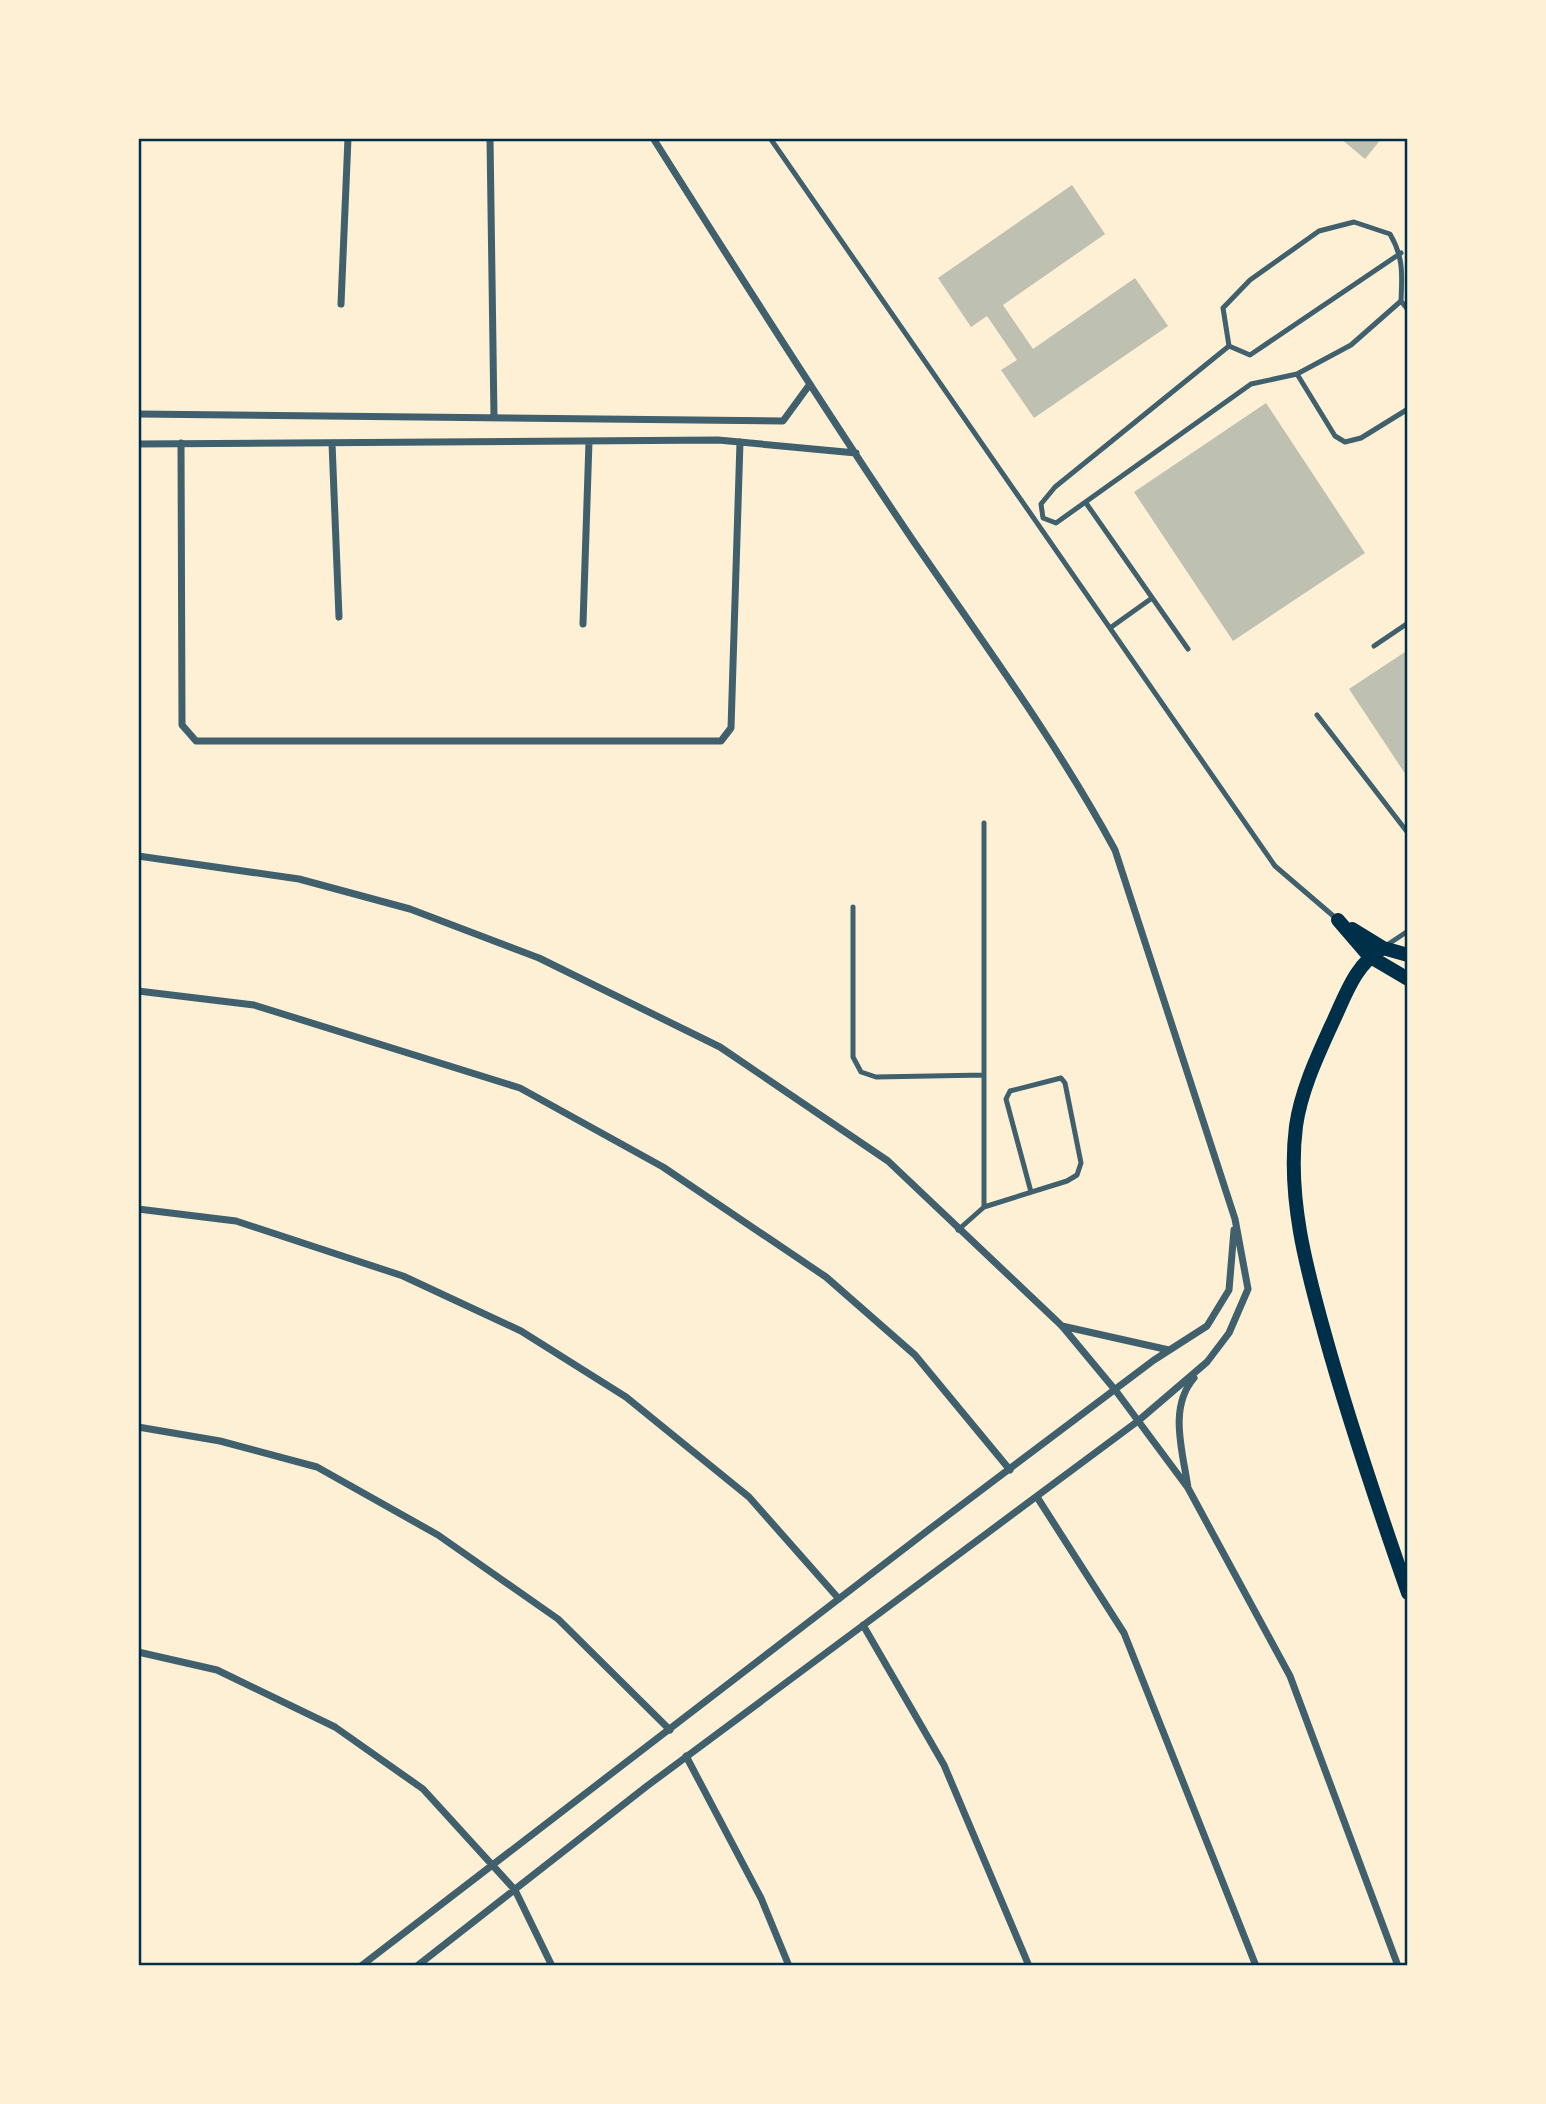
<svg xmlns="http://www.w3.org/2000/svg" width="1546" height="2104" font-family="'Archivo Narrow',sans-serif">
  <rect width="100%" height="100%" fill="#fdf0d5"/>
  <!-- building -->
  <path fill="#bec0b2" d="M1340 138H1382L1365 159Z
    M1072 185 1105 234 1003 305 1033 349 1135 278 1168 326 1034 418 1001 370 1017 360 987 316 971 327 938 278Z
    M1266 403 1365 553 1233 641 1134 492Z
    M1408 650V778L1349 689Z"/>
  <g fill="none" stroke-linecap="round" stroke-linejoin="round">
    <!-- service -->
    <path stroke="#3f606c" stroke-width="5" d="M770 138 1275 866 1338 920
      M1354 222 1390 234C1404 258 1402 275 1401 301L1351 345 1297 374 1251 384 1056 523 1043 518 1041 504 1055 487 1229 346 1223 308 1250 280 1319 231Z
      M1401 301 1408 310
      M1229 346 1250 355 1401 253
      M1297 374 1335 436 1345 442 1361 438 1408 409
      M1086 503 1188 649
      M1110 628 1152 598
      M1374 646 1408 623
      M1317 715 1408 833
      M853 907V1057L861 1072 876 1077 984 1075
      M1384 947 1408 931
      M984 1207 1067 1181 1077 1175 1081 1163 1065 1083 1061 1078 1010 1091 1006 1099 1031 1192
      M958 1230 984 1207V823"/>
    <!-- minor -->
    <path stroke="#3f606c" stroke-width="7" d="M490 138 494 418
      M341 304 348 138
      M138 414 783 421 810 384
      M181 443 182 725 196 741H721L731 728 740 442
      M332 443 339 617
      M138 444 718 440 856 453
      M583 624 589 441
      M138 856 299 879 410 909 539 958 720 1047 888 1161 1062 1326 1116 1391 1188 1488 1290 1676 1398 1966
      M138 991 254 1005 520 1088 663 1167 826 1277 915 1355 1010 1470
      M138 1209 236 1221 403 1276 521 1331 626 1397 749 1497 839 1599
      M1062 1326 1169 1350
      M138 1427 220 1441 317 1467 438 1535 558 1619 670 1730
      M1188 1488C1183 1452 1168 1408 1194 1378
      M1037 1497 1124 1633 1256 1966
      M863 1625 944 1765 1029 1966
      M138 1652 217 1670 335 1727 423 1789 515 1890 552 1966
      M686 1756 761 1898 789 1966
      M361 1966 931 1528 1154 1360 1207 1326 1229 1290 1234 1230
      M417 1966 647 1786 1138 1421 1207 1362 1229 1333 1248 1289 1235 1219 1115 850C1056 741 982 641 912 539 823 407 738 273 653 138"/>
    <!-- secondary -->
    <path stroke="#003049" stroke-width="14" d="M1338 920 1369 956 1408 979
      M1352 929 1383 948 1408 955
      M1383 948C1354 965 1345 997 1331 1026 1317 1057 1301 1091 1296 1126 1287 1197 1306 1267 1325 1335 1349 1422 1378 1507 1408 1593"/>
  </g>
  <!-- border -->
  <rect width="1546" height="2104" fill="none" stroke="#fdf0d5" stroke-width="280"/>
  <rect x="140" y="140" width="1266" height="1824" fill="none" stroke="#003049" stroke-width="2.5"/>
</svg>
